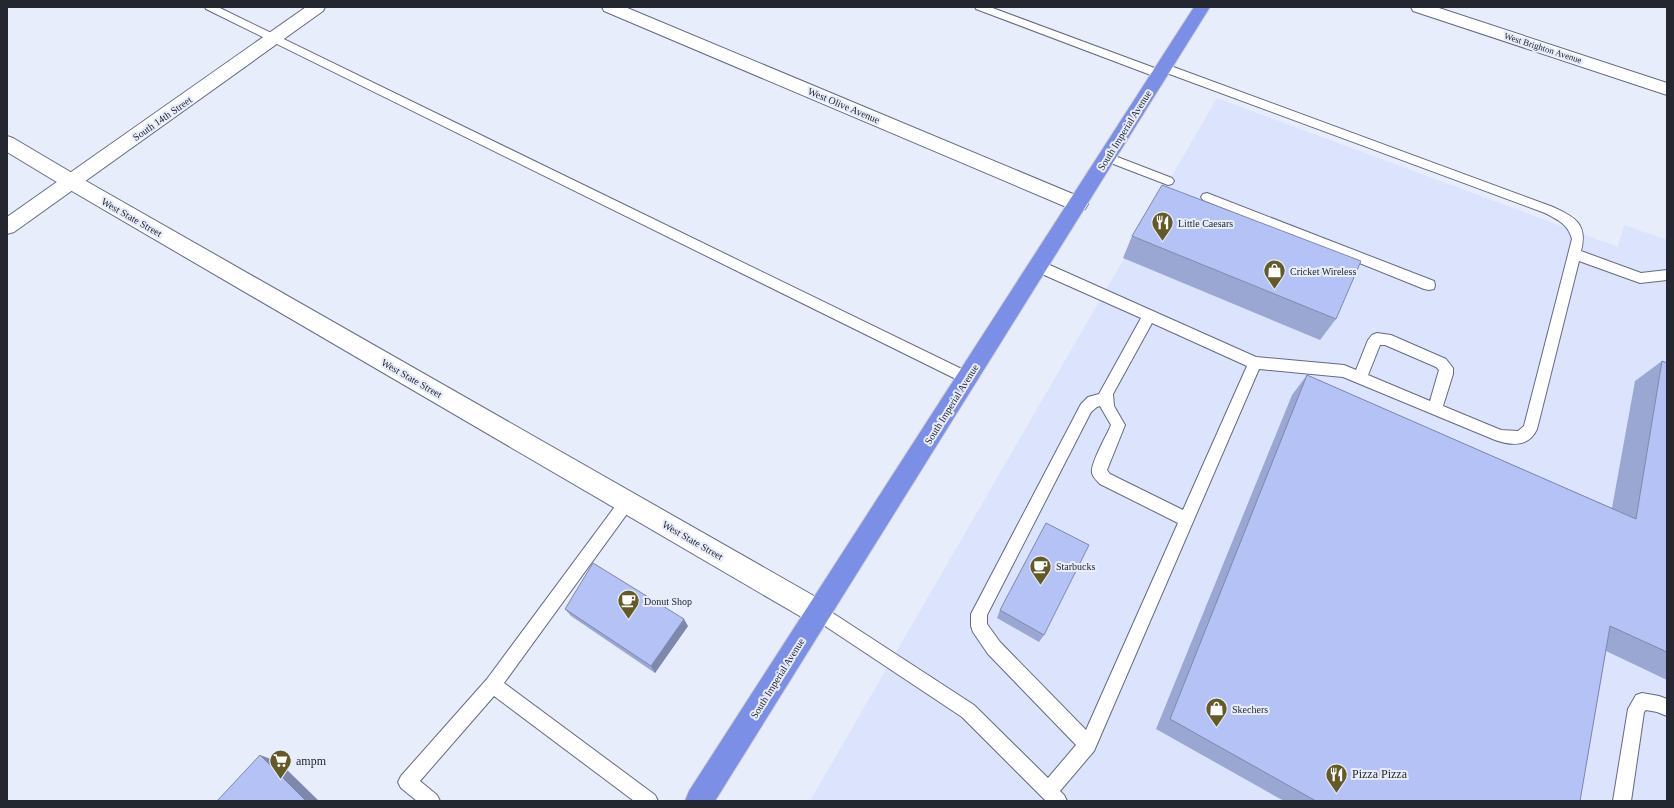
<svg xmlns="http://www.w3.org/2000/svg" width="1674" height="808" font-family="Georgia,serif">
  <rect width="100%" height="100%" fill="#e8edfc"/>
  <!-- built -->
  <path fill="#dbe3fd" d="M1217 98 1618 247 1624 225 1667 240V801H810Z"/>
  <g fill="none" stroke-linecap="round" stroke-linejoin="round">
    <defs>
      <path id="lane" d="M205 7H218L972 374 974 378 972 382 967 384 962 382 206 9Z
        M975 7H990L1160 70 1159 68 1160 65H1168L1553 207C1575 217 1588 224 1581 251L1641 273 1667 270V280L1640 283 1579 261 1537 429C1529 447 1512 446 1495 440L1343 377 1259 369 1094 751 1060 791 1064 795 1067 801H1046L962 717 813 618 811 613 813 608 819 605 825 608 974 705 1048 778 1076 745 988 654 973 632 971 626V614L1081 404 1088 397 1099 394 1141 318 1033 270 1032 266 1033 262 1038 261 1043 262 1256 357 1344 365 1356 370 1368 340 1372 335 1377 333 1391 335 1446 359 1453 368V374L1443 406 1501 430 1518 431 1524 426 1572 239C1568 224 1558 220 1545 213L1164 72 1166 74 1164 77H1156L976 9ZM1152 323 1247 366 1183 510 1110 474 1107 470 1125 425 1114 406 1113 394ZM1380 345H1385L1436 367 1439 370 1430 401 1368 375ZM1100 406 1111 425C1107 435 1090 464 1092 473 1093 477 1097 481 1100 484L1178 523 1086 730 1000 642 987 624V615L1091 412 1097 407Z
        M1107 153 1172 178 1174 181 1172 184 1168 185 1103 160 1101 157 1103 154Z
        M1207 193 1434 281 1435 285 1434 289 1429 290 1424 289 1203 200 1201 197 1203 194Z
        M627 495 632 497 634 502 632 507 504 683 655 795 658 801H634L494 696 420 781 437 795 440 801H417L401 788 398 782 401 776 487 679 622 497Z
        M1642 693 1659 696 1667 699V716L1657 712 1646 710 1644 712 1631 801H1613L1628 709 1636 695Z"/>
      <path id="street" d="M306 7H325L323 11 14 232 7 234V217Z
        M602 7H625L1085 199 1088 204 1085 209 1078 211 1071 209 604 11Z
        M1411 7H1436L1667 83V95L1413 11Z"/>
      <path id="secondary" d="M7 136 13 138 79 177 828 604 831 613 828 622 819 625 810 622 65 187 7 152Z"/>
      <path id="highway" d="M1194 7H1210L715 801H685L689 791Z"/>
    </defs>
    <!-- lane casing -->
    <use href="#lane" stroke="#646a80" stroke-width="2"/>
    <!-- street casing -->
    <use href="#street" stroke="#646a80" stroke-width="2"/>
    <!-- secondary casing -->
    <use href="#secondary" stroke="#646a80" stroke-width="2"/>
    <!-- highway casing -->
    <use href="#highway" stroke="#cfcfd1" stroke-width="2"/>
    <!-- lane -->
    <use href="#lane" fill="#fff" fill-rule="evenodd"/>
    <!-- street -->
    <use href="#street" fill="#fff" fill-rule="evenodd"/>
    <!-- secondary -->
    <use href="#secondary" fill="#fff" fill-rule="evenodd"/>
    <!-- highway -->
    <use href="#highway" fill="#7b8fe6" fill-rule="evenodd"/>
  </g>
  <!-- wall -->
  <path fill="#9ba7d3" d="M1132 236 1336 319 1320 340 1123 258Z
    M1662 361 1667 363V680L1606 651 1580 801H1284L1156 729 1292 395 1307 375 1612 508 1635 381Z
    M565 609 688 626 655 673 571 616Z
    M1000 610 1044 635 1039 642 997 618Z"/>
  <!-- shaded-wall -->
  <path fill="#7e88ac" d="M684 619 688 626 655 673 651 666Z
    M260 755 279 762 319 801H306Z"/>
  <!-- building -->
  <path fill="#b4c2f5" stroke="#7e88ac" d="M1162 185 1361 261 1336 319 1132 236Z
    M1662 361 1667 363V652L1610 626 1580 801H1316L1170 719 1307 375 1636 519Z
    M1046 523 1089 545 1044 635 1000 610Z
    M593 563 684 619 651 666 565 609Z
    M260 755 306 801H217Z"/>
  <!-- icons -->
  <defs>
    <symbol id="restaurant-pin" viewBox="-11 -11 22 30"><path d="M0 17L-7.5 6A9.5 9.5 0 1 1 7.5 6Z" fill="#635a26" stroke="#e8edfc"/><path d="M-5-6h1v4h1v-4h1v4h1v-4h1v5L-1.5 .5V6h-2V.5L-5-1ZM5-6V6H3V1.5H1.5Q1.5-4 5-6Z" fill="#fff"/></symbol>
    <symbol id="shop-pin" viewBox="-11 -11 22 30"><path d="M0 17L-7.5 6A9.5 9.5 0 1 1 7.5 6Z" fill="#635a26" stroke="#e8edfc"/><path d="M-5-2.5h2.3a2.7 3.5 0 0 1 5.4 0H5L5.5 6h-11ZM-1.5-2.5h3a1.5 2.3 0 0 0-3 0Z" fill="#fff"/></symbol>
    <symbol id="cafe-pin" viewBox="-11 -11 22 30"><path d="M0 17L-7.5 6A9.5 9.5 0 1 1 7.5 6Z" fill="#635a26" stroke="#e8edfc"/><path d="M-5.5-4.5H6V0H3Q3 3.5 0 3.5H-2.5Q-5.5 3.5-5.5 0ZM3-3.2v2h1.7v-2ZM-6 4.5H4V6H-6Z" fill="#fff"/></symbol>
    <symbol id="supermarket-pin" viewBox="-11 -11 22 30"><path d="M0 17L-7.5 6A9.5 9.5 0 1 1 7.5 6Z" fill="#635a26" stroke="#e8edfc"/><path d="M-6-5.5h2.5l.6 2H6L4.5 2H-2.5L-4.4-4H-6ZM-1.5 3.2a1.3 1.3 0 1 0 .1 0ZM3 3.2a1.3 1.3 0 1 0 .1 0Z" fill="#fff"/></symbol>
  </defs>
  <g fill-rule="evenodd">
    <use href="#restaurant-pin" x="1150" y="210" width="25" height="34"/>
    <use href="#shop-pin" x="1262" y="258" width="25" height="34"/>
    <use href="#cafe-pin" x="1028" y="554" width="25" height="34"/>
    <use href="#cafe-pin" x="616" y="588" width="25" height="34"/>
    <use href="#shop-pin" x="1204" y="696" width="25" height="34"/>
    <use href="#supermarket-pin" x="268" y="748" width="25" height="34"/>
    <use href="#restaurant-pin" x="1324" y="762" width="25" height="34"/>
  </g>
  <g text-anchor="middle" stroke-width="4" stroke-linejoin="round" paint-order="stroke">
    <!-- far-street labels -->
    <g font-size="9" fill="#242730" stroke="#e8edfc">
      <text transform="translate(1543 48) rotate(18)" y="3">West Brighton Avenue</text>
    </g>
    <!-- street labels -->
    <g font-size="10" fill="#242730" stroke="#e8edfc">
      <text transform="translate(844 105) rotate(23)" y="4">West Olive Avenue</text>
      <text transform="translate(162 118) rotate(-35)" y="4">South 14th Street</text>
      <text transform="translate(1124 130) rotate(-58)" y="4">South Imperial Avenue</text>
      <text transform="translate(132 217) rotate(30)" y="4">West State Street</text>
      <text transform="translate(412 378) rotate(30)" y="4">West State Street</text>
      <text transform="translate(951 404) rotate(-58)" y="4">South Imperial Avenue</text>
      <text transform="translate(693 540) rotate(30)" y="4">West State Street</text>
      <text transform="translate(777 678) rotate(-58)" y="4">South Imperial Avenue</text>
    </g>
    <!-- poi labels -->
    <g font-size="10" fill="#242730" stroke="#e8edfc" text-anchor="start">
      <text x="1178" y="227">Little Caesars</text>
      <text x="1290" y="275">Cricket Wireless</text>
      <text x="1056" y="570">Starbucks</text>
      <text x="644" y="605">Donut Shop</text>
      <text x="1232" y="713">Skechers</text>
    </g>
    <!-- near-poi labels -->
    <g font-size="12" fill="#242730" stroke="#e8edfc" text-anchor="start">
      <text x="296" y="765">ampm</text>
      <text x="1352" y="778">Pizza Pizza</text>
    </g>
  </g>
  <!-- border -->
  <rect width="1674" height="808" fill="none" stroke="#242730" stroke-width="16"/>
</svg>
